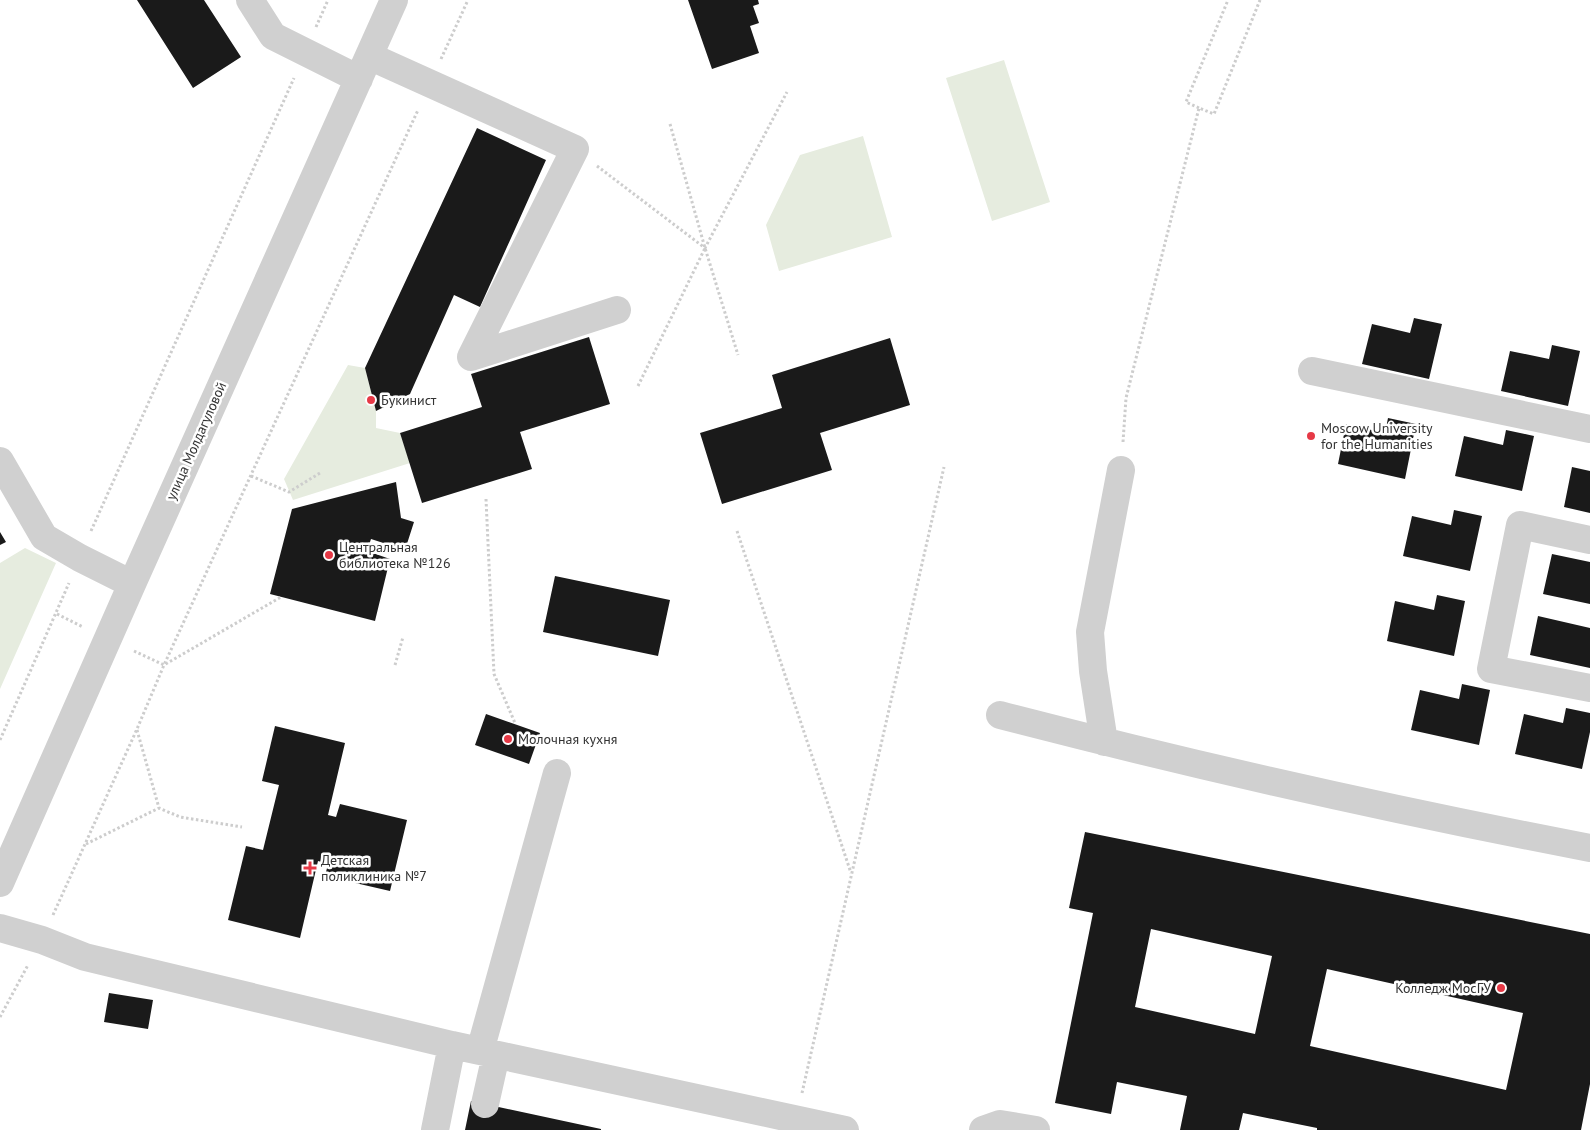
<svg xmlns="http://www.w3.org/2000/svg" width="1590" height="1130" font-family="'PT Sans',sans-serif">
  <rect width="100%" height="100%" fill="#fff"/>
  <!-- green -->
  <path fill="#e6ecdf" d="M1004 60 1050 202 992 221 946 78Z
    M863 136 892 237 779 271 766 225 800 155Z
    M348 365 365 368 376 411V428L400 433 410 463 293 500 284 479Z
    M25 548 56 563 0 689V563Z"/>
  <!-- building -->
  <path fill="#1a1a1a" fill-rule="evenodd" d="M137 0H204L241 57 193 88Z
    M688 0H758L759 4 753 6 759 23 750 26 759 53 712 69Z
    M477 128 546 160 480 307 454 295 410 394 376 411 365 368Z
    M1414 318 1442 324 1429 379 1362 364 1372 324 1410 333Z
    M589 337 610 404 520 432 532 469 422 503 400 433 482 407 471 374Z
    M890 338 910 405 820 433 832 470 722 504 700 433 782 408 772 375Z
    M1552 345 1580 351 1568 406 1501 391 1510 351 1549 359Z
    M1388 418 1416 424 1405 479 1338 464 1346 424 1385 433Z
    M1506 430 1534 436 1522 491 1455 476 1464 436 1503 445Z
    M1572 467 1590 471V513L1564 507Z
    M396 482 401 518 414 522 405 550 371 539 367 551 390 559 375 621 270 594 292 509Z
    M1454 510 1482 516 1470 571 1403 556 1412 516 1451 525Z
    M0 532 6 542 0 545Z
    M1552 554 1590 562V604L1543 594Z
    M555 576 670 600 658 656 543 632Z
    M1437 595 1465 601 1454 656 1387 641 1395 601 1434 610Z
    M1538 616 1590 628V668L1530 655Z
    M1462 684 1490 690 1479 745 1411 730 1420 690 1459 699Z
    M1566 708 1590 713V732L1582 769 1515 754 1524 714 1563 723Z
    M486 714 540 733 529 764 475 745Z
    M275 726 345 743 328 815 336 817 340 804 407 820 390 891 325 876 328 864 318 861 300 938 228 920 246 846 263 850 279 785 262 781Z
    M1085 832 1590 934V1084L1581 1130H1317V1128L1243 1113 1239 1130H1180L1187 1096 1117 1082 1111 1114 1055 1103 1093 913 1069 908ZM1151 929 1272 956 1255 1034 1135 1007ZM1327 969 1523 1013 1506 1090 1310 1046Z
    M109 993 153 1000 148 1029 104 1022Z
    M471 1101 601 1129V1130H465Z"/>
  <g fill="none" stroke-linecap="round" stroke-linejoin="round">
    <!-- path -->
    <path stroke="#cdcdcd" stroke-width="3" stroke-dasharray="2.5 2.5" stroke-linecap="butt" d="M316 27 328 0
      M441 59 468 0
      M1199 108 1186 102 1228 0
      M670 124 705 248 738 355
      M597 166 705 248 787 92
      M638 386 705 248
      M1123 442 1126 398 1199 108 1214 114 1260 0
      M251 476 289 492 320 473
      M486 499 494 674 515 723
      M91 531 294 78
      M737 531 851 873
      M57 614 83 627
      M134 651 164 665 281 597
      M395 665 403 637
      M137 730 159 808 180 817 242 827
      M0 740 69 583
      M86 844 159 808
      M53 915 137 729 164 665 418 110
      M0 1017 28 965
      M802 1093 944 467"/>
    <!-- minor -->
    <path stroke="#d0d0d0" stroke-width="28" d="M250 0 273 36 359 79
      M369 56 575 149 471 357 617 310
      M1312 371 1590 429
      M0 461 44 537 80 558 132 584
      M1590 540 1520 525 1491 669 1590 688
      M1000 715C1196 766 1392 810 1590 848
      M1104 742 1093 671 1090 632 1121 470
      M0 883 132 584 394 0
      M0 928 42 940 85 957 452 1045 845 1130
      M480 1051 557 773
      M485 1104 496 1055
      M435 1130 452 1045
      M983 1130 1000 1124 1036 1130"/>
  </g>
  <!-- markers -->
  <g fill="#e63946" stroke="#fff" stroke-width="2">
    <circle cx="371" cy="400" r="5"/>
    <circle cx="1311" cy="436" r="5"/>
    <circle cx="329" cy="555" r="5"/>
    <circle cx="508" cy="739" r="5"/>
    <path d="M307.5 860.5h5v5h5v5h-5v5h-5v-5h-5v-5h5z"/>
    <circle cx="1501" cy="988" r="5"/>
  </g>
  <g text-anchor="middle" stroke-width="5" stroke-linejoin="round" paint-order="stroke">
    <!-- poi labels -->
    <g font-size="14" fill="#333" stroke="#fff" text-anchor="start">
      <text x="381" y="405">Букинист</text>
      <text x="1321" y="433">Moscow University<tspan x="1321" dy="16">for the Humanities</tspan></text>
      <text x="339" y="552">Центральная<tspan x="339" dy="16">библиотека №126</tspan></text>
      <text x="518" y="744">Молочная кухня</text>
      <text x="321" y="865">Детская<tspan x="321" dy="16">поликлиника №7</tspan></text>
      <text x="1491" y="993" text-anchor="end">Колледж МосГУ</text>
    </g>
    <!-- street labels -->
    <g font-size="14" fill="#333" stroke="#fff">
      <text transform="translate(196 441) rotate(-66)" y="5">улица Молдагуловой</text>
    </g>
  </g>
</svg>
